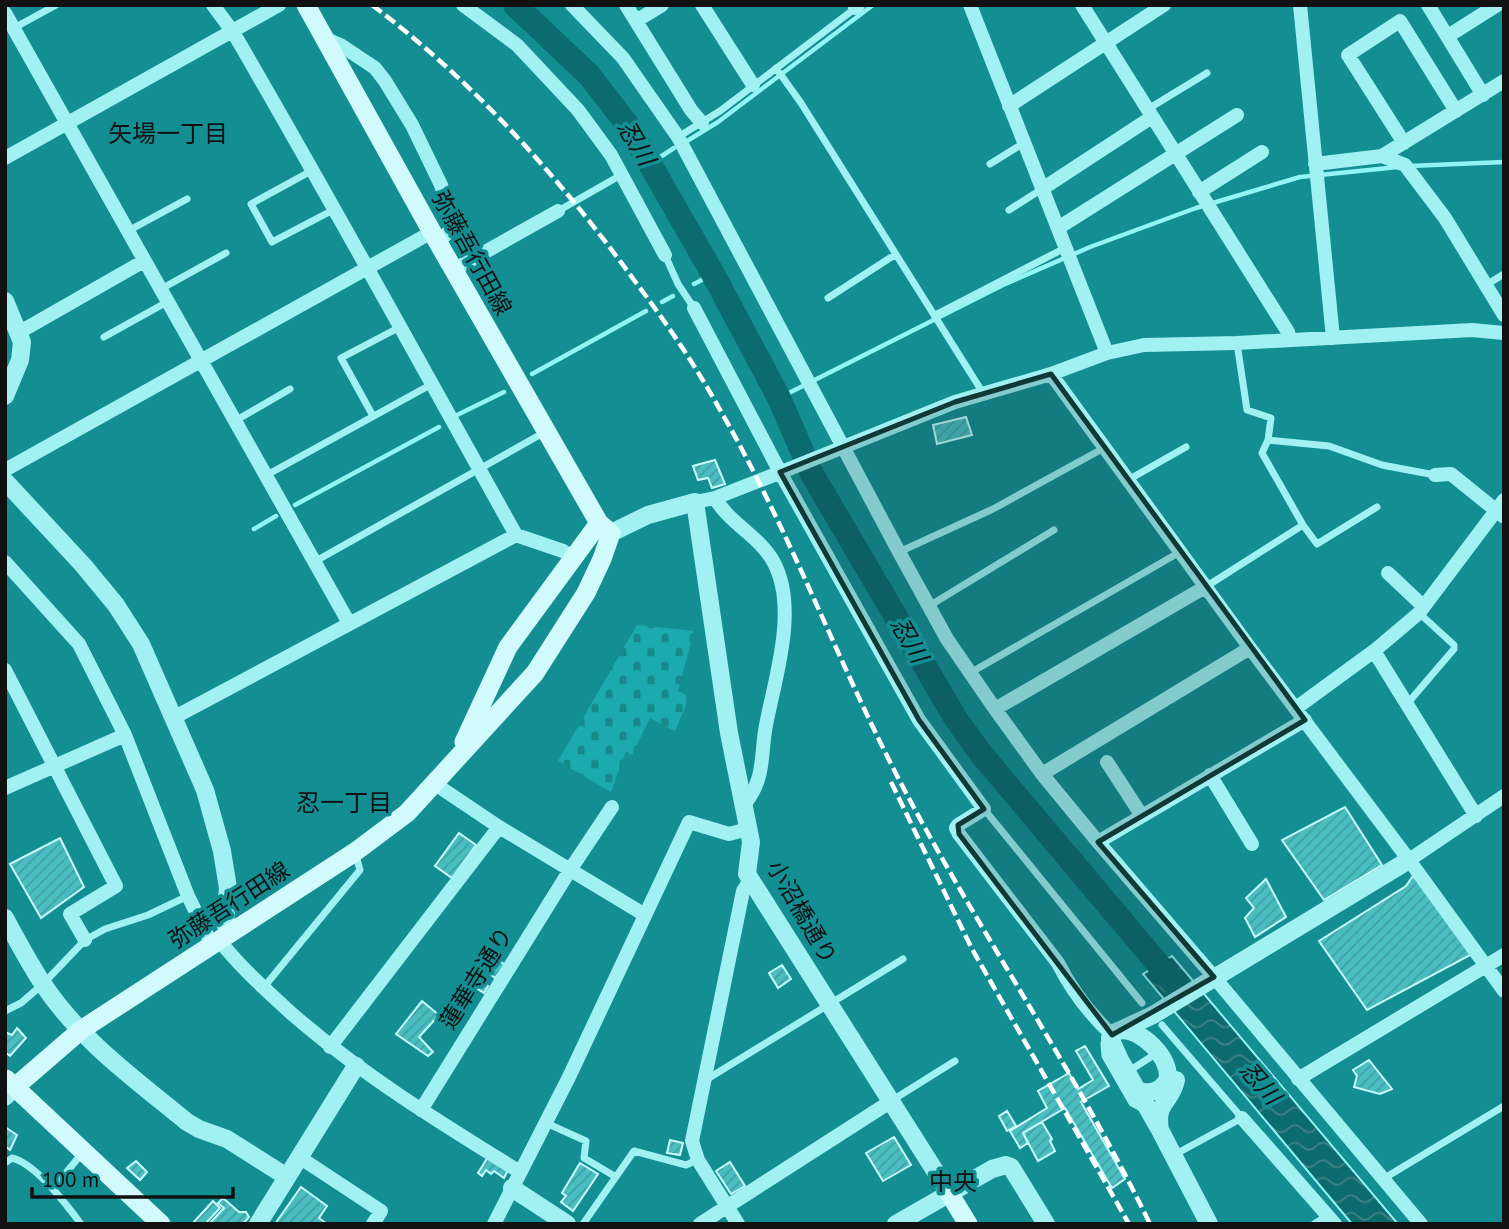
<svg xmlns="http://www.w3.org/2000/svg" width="1509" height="1229" font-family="'PT Sans','Noto Sans JP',sans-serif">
  <defs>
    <pattern id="cemetery-stones" width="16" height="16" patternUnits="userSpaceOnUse" patternTransform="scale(1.75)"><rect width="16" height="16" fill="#1baaad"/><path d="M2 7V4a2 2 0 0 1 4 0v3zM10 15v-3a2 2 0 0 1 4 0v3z" fill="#17898b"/></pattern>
    <pattern id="water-waves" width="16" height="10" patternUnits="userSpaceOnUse" patternTransform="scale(1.75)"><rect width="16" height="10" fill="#0c6b6f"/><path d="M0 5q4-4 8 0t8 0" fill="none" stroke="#408285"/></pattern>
    <pattern id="building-hatch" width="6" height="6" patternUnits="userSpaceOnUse" patternTransform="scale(1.75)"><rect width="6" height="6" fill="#49bdc0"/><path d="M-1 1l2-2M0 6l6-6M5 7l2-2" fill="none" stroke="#3fa1a4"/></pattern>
  </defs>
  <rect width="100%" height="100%" fill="#138e93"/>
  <!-- cemetery -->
  <path fill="url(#cemetery-stones)" d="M637 625 694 631 678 691 686 695V705L675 731 650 718 632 755 626 751 611 792 558 761Z"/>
  <!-- water -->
  <path fill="url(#water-waves)" stroke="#93f4f5" stroke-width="2" d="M1172 956 1398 1224H1352L1143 974Z"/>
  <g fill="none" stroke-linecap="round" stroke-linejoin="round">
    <!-- stream -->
    <path stroke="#93f4f5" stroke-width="4.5" d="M687 141 718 122 873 5
      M651 163 674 148
      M1410 166 1504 162
      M694 284 713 274
      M662 302 673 296
      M532 374 646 311
      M779 398 1003 285 1090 247 1196 208 1300 177 1398 167
      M455 416 504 392
      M295 505 439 427
      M254 529 276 516"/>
    <!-- river -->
    <path stroke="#0c6b6f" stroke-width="24" d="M515 5 589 75 627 124 713 274 779 398 812 474 956 719 982 755 1180 990"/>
  </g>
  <!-- building -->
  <path fill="url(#building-hatch)" stroke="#c8fcfd" stroke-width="2" d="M966 417 972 435 937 444 933 425Z
    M715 460 725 484 712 488 708 478 698 480 693 466Z
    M1345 807 1382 865 1324 900 1282 840Z
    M459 833 476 845 452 878 435 866Z
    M60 838 84 887 41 918 10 864Z
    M1417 870 1476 952 1367 1010 1319 941 1406 886Z
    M1266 879 1286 917 1255 937 1245 918 1254 908 1246 898Z
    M483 948 505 965 495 978 490 974 491 971 476 959Z
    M782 965 791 979 778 988 769 973Z
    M471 974 488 986 484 993 467 982Z
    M422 1001 439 1015 419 1037 433 1052 428 1056 396 1034Z
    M17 1028 26 1038 10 1056 5 1052V1032L12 1035Z
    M1085 1046 1109 1086 1081 1102 1125 1179 1112 1188 1065 1108 1023 1133 1028 1143 1020 1148 1010 1131 1047 1108 1038 1091 1069 1073 1078 1089 1093 1080 1076 1051Z
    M1369 1060 1392 1089 1380 1094 1354 1087 1357 1076 1353 1070Z
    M1007 1111 1016 1126 1007 1131 999 1116Z
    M1042 1122 1052 1139 1050 1141 1055 1151 1038 1161 1023 1133Z
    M5 1127 17 1135 10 1150 5 1146Z
    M894 1137 911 1165 883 1181 866 1153Z
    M670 1140 683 1143 680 1155 667 1153Z
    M488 1157 508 1170 504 1178 494 1171 491 1174 486 1170 482 1176 478 1173Z
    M136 1161 147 1172 140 1180 127 1168Z
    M730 1162 745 1186 731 1194 716 1171Z
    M580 1163 598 1174 573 1211 561 1202 566 1196 562 1193Z
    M301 1187 327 1206 319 1218 327 1224H275Z
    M223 1198 239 1212H246L249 1217 243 1224H209L224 1208 218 1203Z
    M213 1201 220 1208 205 1224H192Z"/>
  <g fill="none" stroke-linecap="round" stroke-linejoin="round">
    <!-- service -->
    <path stroke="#a1f0f2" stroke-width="7" d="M14 28 56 5
      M776 68 801 103 983 393
      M1148 109 1207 73
      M678 137 720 111 849 13 855 8 854 6
      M990 164 1024 143
      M313 170 251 204 272 242 335 209
      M1009 210 1042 189
      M558 211 621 175
      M128 231 187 199
      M665 255 678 284 694 308
      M1486 285 1504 274
      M161 289 226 253
      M828 298 896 254
      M935 315 1065 248
      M104 337 167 302
      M373 416 341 358 400 327
      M235 421 290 389
      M1268 440 1329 446 1382 465 1435 475
      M265 476 432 384
      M1128 480 1186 447
      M1303 525 1317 544 1377 507
      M899 552 993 509 1104 448
      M314 562 545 432
      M1207 586 1303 525 1262 453 1268 440 1271 418 1247 410 1237 343
      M929 606 1054 530
      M970 673 1180 552
      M1407 704 1454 649V645L1419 613
      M984 809 1142 1003
      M264 987 360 870 355 852
      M5 1011 21 1003 43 984 85 940 105 929 148 915 188 896
      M1162 1025 1242 1118 1174 1155
      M1108 1039 1104 1043 1105 1056 1132 1103 1143 1109
      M1129 1071 1157 1053
      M704 1081 903 959
      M891 1101 955 1061
      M546 1123 586 1141 584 1158 616 1177
      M5 1163 12 1158C36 1164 66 1204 81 1224
      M1383 1179 1504 1106
      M54 1188 82 1153
      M583 1224 634 1151 686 1165 697 1160
      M1314 1224 1327 1216"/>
    <!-- minor -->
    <path stroke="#a1f0f2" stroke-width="14" d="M213 5 233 32C330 198 422 367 516 535
      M463 5 517 45 578 110 611 155 665 255
      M572 5 623 58 678 137 899 552 947 639 995 709 1042 774 1098 842 1214 977 1421 1224
      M626 5 691 110 702 123
      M702 5 753 85
      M970 5 1107 353
      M1082 5 1288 332 1290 339
      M1300 5 1333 338
      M1428 5 1483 95
      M855 8 858 5
      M5 13 349 623
      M636 21 662 5
      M1448 36 1497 5
      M324 38 342 46 375 68 385 81 412 125 441 185 455 227 437 242
      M1009 106 1164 5
      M1404 143 1348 55 1400 21 1456 111
      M1382 156 1504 81
      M5 158 279 5
      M1315 164 1382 156 1405 165 1445 218 1504 315
      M1042 189 1152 117
      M1199 192 1262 152
      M1058 228 1237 115
      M453 270 558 211
      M694 308 780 472 919 720 984 809 958 825 956 828 959 834 1058 963C1071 989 1091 1015 1112 1035
      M18 333 144 261
      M1051 374 1250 648 1409 860 1504 796
      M5 470 432 232
      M1435 475 1451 474 1503 516
      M715 498C729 523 759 536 773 561 799 607 775 678 766 725 760 757 766 779 743 806
      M695 502 715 498 784 471 955 402 1051 374 1107 353 1144 345 1237 343 1472 330 1504 333
      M5 562 79 644 125 735 188 896 212 945
      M1388 573 1423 606
      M1374 651 1476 816
      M5 670 116 886 70 914 85 940
      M1296 708 1374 651 1419 613 1504 500
      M995 709 1207 586
      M173 718 516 535 563 551 573 557
      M1107 762 1142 816
      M1042 774 1250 648
      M1210 775 1252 844
      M435 784 499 827 645 915
      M5 788 125 735
      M1098 842 1305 720
      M1409 860 1504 991
      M219 940C240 967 266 990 291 1013 362 1075 441 1123 520 1172
      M330 1047 499 827
      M1298 1079 1504 955
      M421 1110 570 870 612 807
      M1242 1118 1335 1224
      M299 1157 381 1211 373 1224
      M494 1224 569 1077 689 822 729 834 748 829
      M700 1224 890 1102
      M738 1224 698 1160 692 1141 743 891 750 880"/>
    <!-- tertiary -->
    <path stroke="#a1f0f2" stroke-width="18" d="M5 301 22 342 20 360 5 396
      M5 481 83 565 116 605 141 644 205 790 222 851 228 888 225 923 229 934
      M611 533 648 515 695 502 729 733 751 842 747 874 949 1193
      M5 918C17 940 29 963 43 984 80 1040 136 1080 187 1122L199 1129 227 1139 287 1177
      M1121 1030C1142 1030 1169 1056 1168 1078 1163 1091 1150 1094 1138 1091
      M5 1097 15 1087
      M1160 1130C1155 1101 1171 1104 1176 1080
      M512 1188 567 1224
      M258 1224 356 1066
      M896 1224 992 1169 1006 1165 1011 1167 1046 1224
      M1209 1224 1160 1130 1120 1060 1110 1038 1114 1033 1153 1015 1409 860"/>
    <!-- secondary -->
    <path stroke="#d0fafc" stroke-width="19" d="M464 742 508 647 599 523
      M6 1079 161 1224
      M15 1087 81 1030 355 852 407 813 535 673 586 593 602 559 611 533 599 523 432 232 306 5
      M949 1193 968 1224"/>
    <!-- rail -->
    <path stroke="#fff" stroke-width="4.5" stroke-dasharray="12 5" stroke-linecap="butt" d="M372 5C474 82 559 177 634 280 665 321 694 363 719 408 785 522 832 647 891 764 971 921 1073 1065 1150 1224
      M891 782 972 949 1129 1224"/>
  </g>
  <!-- marked area -->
  <path fill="#103936" fill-opacity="0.2" stroke="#103936" stroke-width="5" stroke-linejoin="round" d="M1051 374 1305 720 1098 842 1214 977 1112 1035 959 834 958 825 984 809 919 720 780 472 955 402Z"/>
  <g text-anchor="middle" stroke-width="7" stroke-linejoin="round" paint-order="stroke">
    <!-- street labels -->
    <g font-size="23" fill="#111" stroke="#138e93">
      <text transform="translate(472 253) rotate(61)" y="8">弥藤吾行田線</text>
      <text transform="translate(229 905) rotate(-33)" y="8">弥藤吾行田線</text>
      <text transform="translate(802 912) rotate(60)" y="8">小沼橋通り</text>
      <text transform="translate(476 978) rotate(-58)" y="8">蓮華寺通り</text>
    </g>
    <!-- neighbourhood labels -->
    <g font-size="24" fill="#111" stroke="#138e93">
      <text x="168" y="142">矢場一丁目</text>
      <text x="344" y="811">忍一丁目</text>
      <text x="953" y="1190">中央</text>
    </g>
    <!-- water labels -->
    <g font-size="24" font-style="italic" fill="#111" stroke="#138e93">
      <text transform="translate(636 143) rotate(59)" y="8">忍川</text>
      <text transform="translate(909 640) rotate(60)" y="8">忍川</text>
      <text transform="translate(1260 1083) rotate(49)" y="8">忍川</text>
    </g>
  </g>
  <!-- border -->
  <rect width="1509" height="1229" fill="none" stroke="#111111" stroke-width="14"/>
  <!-- scale -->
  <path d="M32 1187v10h201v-10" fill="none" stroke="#111111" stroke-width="3.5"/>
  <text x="42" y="1187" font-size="21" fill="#111111" stroke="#138e93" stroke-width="5" paint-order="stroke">100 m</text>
</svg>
